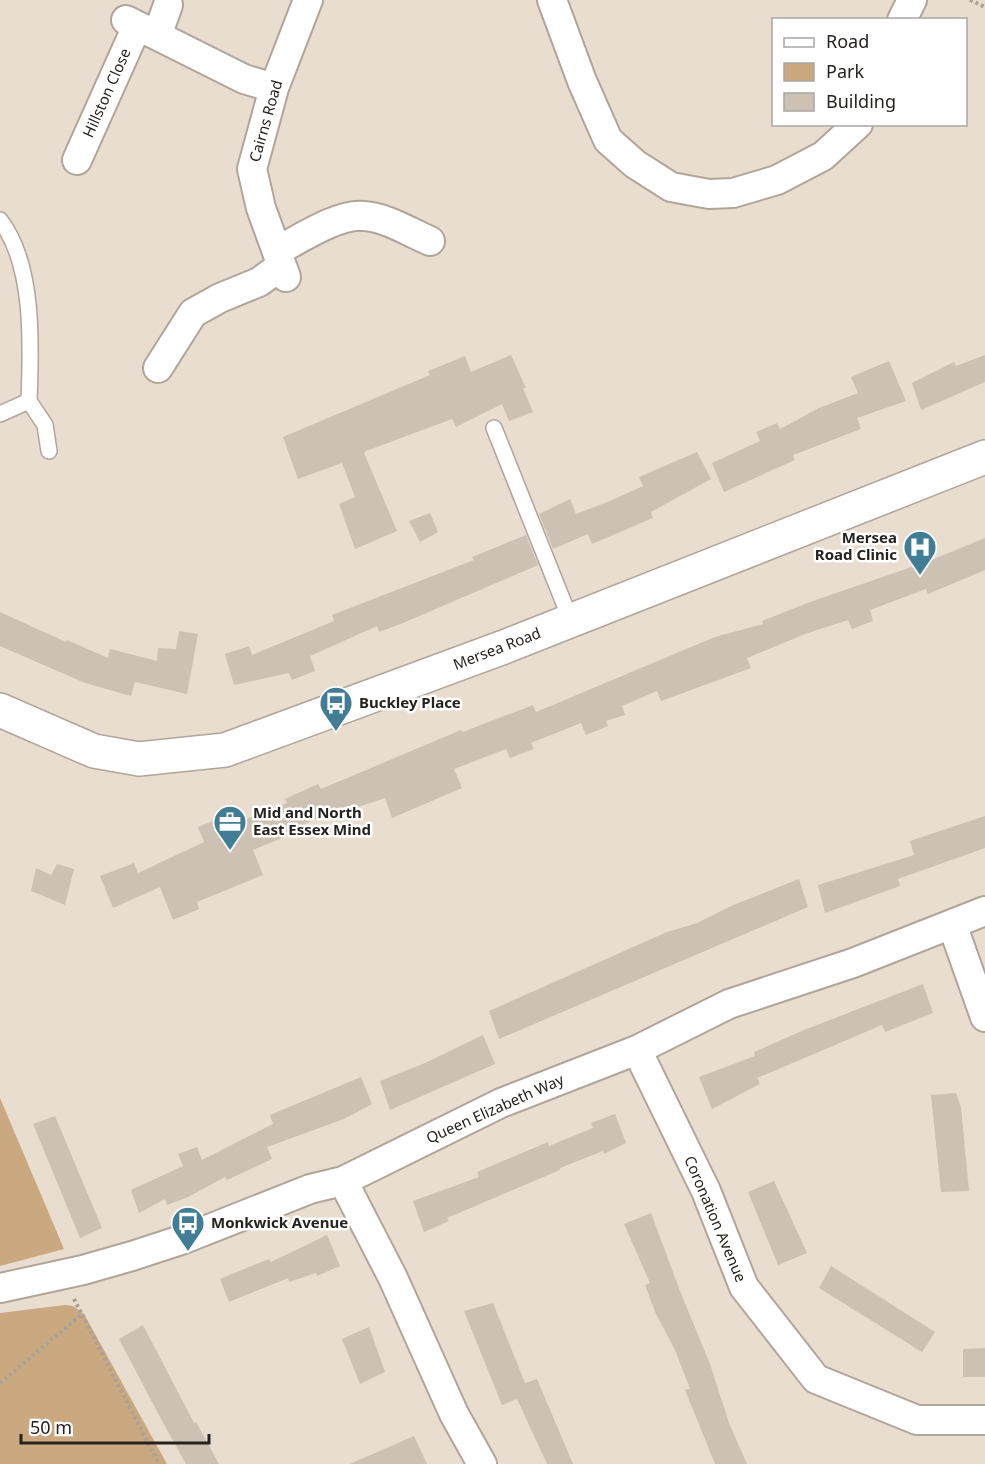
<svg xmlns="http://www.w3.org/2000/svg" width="985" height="1464" font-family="'Noto Sans',sans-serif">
  <rect width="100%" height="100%" fill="#e9ddcf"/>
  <!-- green -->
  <path fill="#caa880" d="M0 1098 64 1249 0 1266Z
    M65 1305 73 1306 84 1314 167 1464H0V1313Z"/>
  <!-- building -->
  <path fill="#cdc1b4" d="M511 355 526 388H523L533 412 509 421 502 404 456 427 452 419 366 451 364 453 397 531 355 549 339 504 355 497 342 463 298 479 283 437 430 375 428 371 465 356 471 372Z
    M985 355V382L921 410 912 383 954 362 956 366Z
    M889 361 906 401 857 418 861 429 793 455 795 460 724 492 712 463 760 441 756 432 777 423 780 429 819 408 858 393 851 377Z
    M697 452 711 479 651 512 653 518 592 544 588 534 553 549 539 514 570 499 576 514 610 501 643 486 639 477Z
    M430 513 438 532 420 542 409 521Z
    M526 535 538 565 403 623 379 632 377 626 310 656 315 671 292 680 289 673 234 685 225 654 249 646 252 655 334 621 332 615 474 560 472 557Z
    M985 538V570L928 594 926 589 870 610 873 621 852 629 848 620 805 634 747 658 751 668 661 701 657 691 622 706 625 715 606 721 608 726 586 735 581 723 531 743 534 749 510 758 506 749 454 769 462 788 392 818 385 798 346 811 345 807 290 830 292 834 253 850 263 875 197 902 199 909 173 920 160 887 113 908 100 876 134 863 138 873 204 842 198 827 237 811 241 821 287 803 285 799 318 784 321 789 461 730 463 732 533 705 536 712 715 637 763 624 762 621 810 602 929 561Z
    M0 612 66 642 67 640 108 658 110 649 157 661 158 648 176 649 179 631 198 634 187 694 135 682 131 696 85 683 0 646Z
    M985 816V848L898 879 900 886 825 913 818 885 914 855 910 841Z
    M57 864 74 869 65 905 31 891 36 868 51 875Z
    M799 879 808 907 499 1039 489 1011 667 932 697 923 731 906Z
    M923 984 933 1013 885 1032 882 1025 757 1078 760 1084 712 1109 699 1077 755 1056 754 1052 804 1030Z
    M483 1035 495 1064 390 1110 380 1081 425 1063Z
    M361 1077 372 1104 344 1119 267 1147 272 1159 227 1180 225 1177 188 1197 167 1205 165 1199 139 1213 131 1190 183 1166 178 1154 197 1147 202 1160 273 1124 270 1115Z
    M956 1093 961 1107 969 1191 941 1192 931 1095Z
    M615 1114 626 1143 604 1154 603 1151 560 1168V1170L447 1218 449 1221 424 1232 413 1201 479 1177 477 1172 548 1142 549 1146 593 1128 591 1123Z
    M55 1116 102 1228 80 1238 33 1124Z
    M774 1181 807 1253 778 1265 748 1192Z
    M651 1213 680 1291 710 1364 729 1423 747 1464H715L685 1390 690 1389 675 1350 656 1314 645 1285 650 1283 624 1224Z
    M327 1235 340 1266 317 1276 316 1273 289 1282 288 1278 229 1302 220 1279 269 1259 271 1262Z
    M831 1266 935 1332 922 1352 819 1288Z
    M493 1303 525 1383 537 1379 573 1464H547L517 1399 502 1405 464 1311Z
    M143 1325 194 1423 196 1422 219 1464H186L161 1419 119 1339Z
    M369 1327 385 1372 360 1384 342 1339Z
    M985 1348V1377H963V1349Z
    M414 1436 427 1464H350Z"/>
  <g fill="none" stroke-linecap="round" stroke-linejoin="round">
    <defs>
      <path id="lane" d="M0 220C35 265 31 348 29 401L0 414
        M29 401 45 425 49 451
        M494 428 571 621"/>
      <path id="street" d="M552 0 582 81 608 140 635 164 671 187 709 194 733 193 777 180 823 156 858 124
        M126 20 244 79 274 88
        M902 20 912 0
        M158 33 168 5
        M77 160 137 26
        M277 251C300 239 339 213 364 216 386 217 411 233 430 241
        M286 277 261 208 252 169 274 88 308 0
        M158 368 193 313 220 298 259 282 281 266
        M952 924 985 1017
        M637 1050 706 1191 744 1287 816 1379 917 1420H985
        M343 1181 393 1278 454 1414 482 1464
        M0 1288 83 1270 132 1256 184 1239 310 1189 343 1181 501 1103 637 1050 729 1004 853 963 985 911"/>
      <path id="secondary" d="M0 710 94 751 139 759 225 750 504 647 985 457"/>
    </defs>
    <!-- lane casing -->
    <use href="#lane" stroke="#b1a599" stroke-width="18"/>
    <!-- street casing -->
    <use href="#street" stroke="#b1a599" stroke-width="32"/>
    <!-- secondary casing -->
    <use href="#secondary" stroke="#b1a599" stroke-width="36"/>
    <!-- path -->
    <path stroke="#aba296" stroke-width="4" stroke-dasharray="3 3" stroke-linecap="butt" d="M970 0 985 7
      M74 1299 159 1464
      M0 1383 82 1314"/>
    <!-- lane -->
    <use href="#lane" stroke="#fff" stroke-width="15"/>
    <!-- street -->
    <use href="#street" stroke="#fff" stroke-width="28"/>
    <!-- secondary -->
    <use href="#secondary" stroke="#fff" stroke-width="33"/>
  </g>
  <!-- icons -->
  <defs>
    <symbol id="hospital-pin" viewBox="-11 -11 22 30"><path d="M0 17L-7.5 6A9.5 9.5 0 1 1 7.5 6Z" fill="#417e95" stroke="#fff"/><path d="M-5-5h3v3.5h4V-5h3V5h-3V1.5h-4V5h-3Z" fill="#fff"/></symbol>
    <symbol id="bus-pin" viewBox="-11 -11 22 30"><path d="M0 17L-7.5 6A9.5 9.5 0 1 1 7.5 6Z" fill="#417e95" stroke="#fff"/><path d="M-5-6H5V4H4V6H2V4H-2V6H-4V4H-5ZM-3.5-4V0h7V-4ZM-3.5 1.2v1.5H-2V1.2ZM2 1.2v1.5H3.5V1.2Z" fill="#fff"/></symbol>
    <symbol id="office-pin" viewBox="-11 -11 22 30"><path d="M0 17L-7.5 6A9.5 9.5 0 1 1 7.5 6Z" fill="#417e95" stroke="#fff"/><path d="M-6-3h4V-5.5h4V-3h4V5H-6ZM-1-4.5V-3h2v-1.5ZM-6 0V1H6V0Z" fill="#fff"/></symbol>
  </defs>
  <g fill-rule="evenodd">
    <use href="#hospital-pin" x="901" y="528" width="38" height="52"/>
    <use href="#bus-pin" x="317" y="684" width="38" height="52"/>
    <use href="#office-pin" x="211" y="803" width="38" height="52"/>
    <use href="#bus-pin" x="169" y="1204" width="38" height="52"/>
  </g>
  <g text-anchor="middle" stroke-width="5" stroke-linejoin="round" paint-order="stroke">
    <!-- street labels -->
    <g font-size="15" fill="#26221d" stroke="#fff">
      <text transform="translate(107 93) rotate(-66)" y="5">Hillston Close</text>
      <text transform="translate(266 121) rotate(-74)" y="5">Cairns Road</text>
      <text transform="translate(497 649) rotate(-21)" y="5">Mersea Road</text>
      <text transform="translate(495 1109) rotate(-24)" y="5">Queen Elizabeth Way</text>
      <text transform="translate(715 1219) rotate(67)" y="5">Coronation Avenue</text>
    </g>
    <!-- poi labels -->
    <g font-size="15" font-weight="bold" fill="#26221d" stroke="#fff" text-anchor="start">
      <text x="897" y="543" text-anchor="end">Mersea<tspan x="897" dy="17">Road Clinic</tspan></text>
      <text x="359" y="708">Buckley Place</text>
      <text x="253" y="818">Mid and North<tspan x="253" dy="17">East Essex Mind</tspan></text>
      <text x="211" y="1228">Monkwick Avenue</text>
    </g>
  </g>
  <!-- legend -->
  <rect x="772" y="18" width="195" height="108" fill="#ffffff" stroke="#a8a7a5" stroke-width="1.5"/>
  <rect x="784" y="38" width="30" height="9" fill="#ffffff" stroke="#a8a7a5" stroke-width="1.5"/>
  <text x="826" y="48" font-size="18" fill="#26221d">Road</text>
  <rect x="784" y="63" width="30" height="18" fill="#caa880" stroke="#a8a7a5" stroke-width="1.5"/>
  <text x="826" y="78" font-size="18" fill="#26221d">Park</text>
  <rect x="784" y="93" width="30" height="18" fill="#cdc1b4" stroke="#a8a7a5" stroke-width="1.5"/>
  <text x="826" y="108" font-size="18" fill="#26221d">Building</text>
  <!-- scale -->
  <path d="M21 1434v9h188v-9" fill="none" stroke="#26221d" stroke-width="3"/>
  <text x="30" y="1434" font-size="18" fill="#26221d" stroke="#ffffff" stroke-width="4.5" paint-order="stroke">50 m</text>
</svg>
